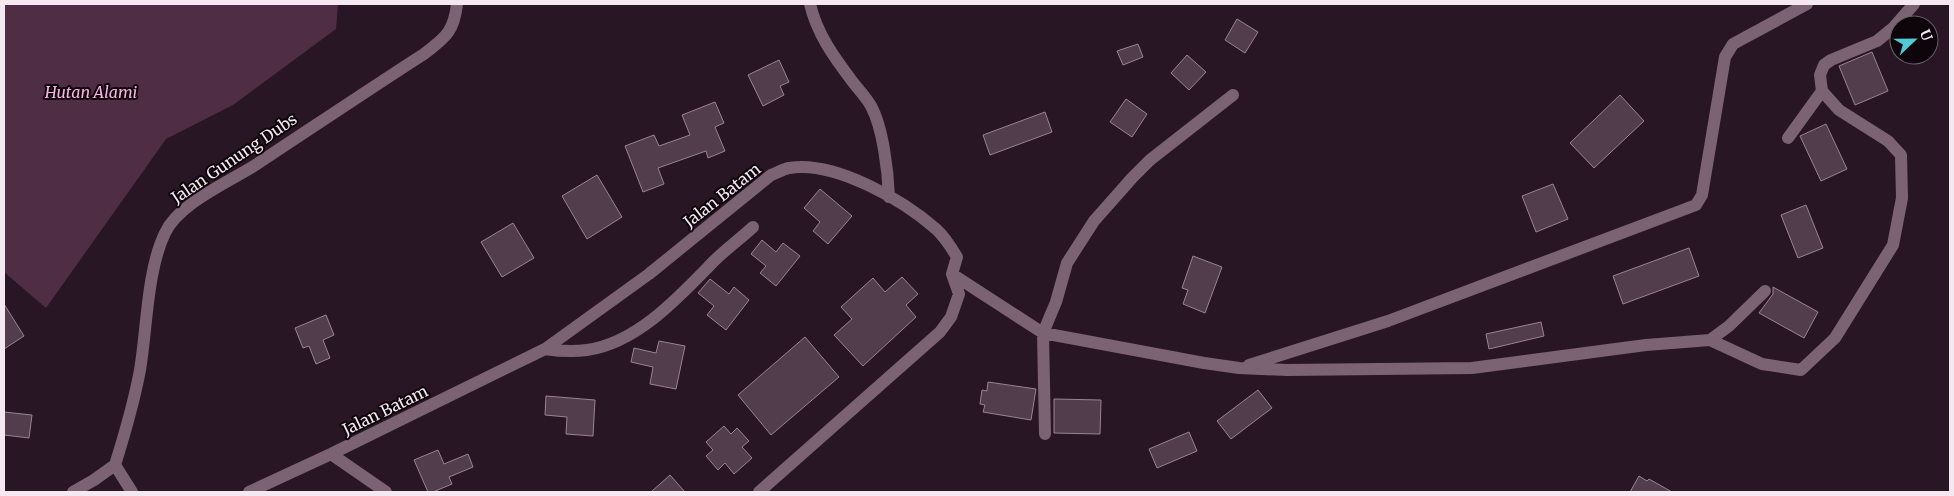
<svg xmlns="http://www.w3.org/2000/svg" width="1954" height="496" font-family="Merriweather,serif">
  <rect width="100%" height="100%" fill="#291624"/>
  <!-- green -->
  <path fill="#4e2d45" d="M4 4H338L336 29 233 105 166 139 46 308 4 272Z"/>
  <!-- building -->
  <path fill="#523d4c" stroke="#9b8394" d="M1237 19 1258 32 1245 53 1225 40Z
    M1138 44 1143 57 1123 65 1117 51Z
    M1872 52 1888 91 1855 105 1839 66Z
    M1187 55 1206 72 1189 90 1171 73Z
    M779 60 789 82 780 86 784 95 763 106 748 75Z
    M1620 95 1644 121 1594 168 1570 143Z
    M1126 99 1147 114 1132 137 1110 122Z
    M715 102 724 123 715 127 725 151 708 158 706 151 658 168 664 184 643 192 625 146 654 135 659 146 690 135 682 115Z
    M1045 112 1052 132 990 155 983 135Z
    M1826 124 1847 169 1821 181 1800 136Z
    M597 175 622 217 587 239 562 196Z
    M1553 184 1568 219 1536 232 1522 196Z
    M820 189 852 216 828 244 813 231 820 222 804 208Z
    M1806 205 1823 248 1798 258 1781 215Z
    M513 223 534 258 502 277 481 242Z
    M762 240 776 252 783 243 800 256 776 286 760 273 766 266 751 254Z
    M1689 248 1699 276 1623 304 1613 276Z
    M1193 256 1222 267 1205 313 1183 304 1188 290 1182 288Z
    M902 277 918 294 906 305 916 317 863 366 834 335 852 319 841 307 873 278 885 292Z
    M710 279 729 294 734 287 749 300 726 330 707 315 714 306 698 293Z
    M1773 287 1818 312 1804 338 1759 313 1773 294Z
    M4 304 24 336 4 349Z
    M326 315 334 335 323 340 330 358 316 364 309 346 303 348 295 328Z
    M1541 322 1544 336 1489 349 1486 334Z
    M805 337 839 377 771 435 738 395Z
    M659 341 685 346 676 389 650 384 653 367 631 362 634 348 656 353Z
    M988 382 1036 389 1031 420 983 412 985 405 980 404 982 390 987 391Z
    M1258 390 1272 408 1231 439 1217 421Z
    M546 396 595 400 593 436 566 434 567 417 545 415Z
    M1054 399 1101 400 1100 434 1054 433Z
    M4 412 32 415 29 438 4 435Z
    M724 426 731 434 737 428 749 441 742 447 752 458 734 474 725 463 718 470 706 456 713 450 706 442Z
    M1189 432 1197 451 1157 468 1149 449Z
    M438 450 444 464 468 454 473 467 449 477 452 484 433 492H428L414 460Z
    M670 475 685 492H651Z
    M1639 476 1647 481 1649 479 1672 492H1630Z"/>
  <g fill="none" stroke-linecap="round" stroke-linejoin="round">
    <!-- minor -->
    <path stroke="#7b6373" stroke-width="12" d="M810 4C817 34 834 57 852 81 858 89 866 97 871 106 883 128 888 171 889 197
      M1788 138 1822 91
      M952 274 1043 333 1204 363 1239 368 1287 370 1472 368 1646 345 1710 340 1762 364 1801 370 1835 338 1893 245 1902 198 1901 155 1888 141 1839 110 1822 91 1820 75 1824 65 1831 60 1877 41 1893 28 1914 4
      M1710 340 1729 326 1765 291
      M545 349C558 351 573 352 587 350 637 343 679 297 713 262 725 250 740 239 753 227
      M1249 365 1388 321 1696 205 1702 195 1725 57 1733 44 1807 4
      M1045 434 1043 333 1056 302 1067 263 1094 221 1132 178 1150 160 1233 95
      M331 454 386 492
      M115 465C125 433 134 402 140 370 147 328 147 270 165 233 179 203 229 182 257 164 313 127 368 90 424 54 445 38 454 32 457 4
      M115 465 132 492
      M73 492 94 480 115 465
      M249 492 331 454 545 349 649 274 771 175C777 173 783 169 789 168 834 160 903 200 936 229 945 237 951 247 957 257L952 274 959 294 951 317 940 332 759 492"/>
  </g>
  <g text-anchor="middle" stroke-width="4" stroke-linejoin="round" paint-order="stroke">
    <!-- park labels -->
    <g font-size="16" font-style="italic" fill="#ffafe8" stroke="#0d050a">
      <text x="91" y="98">Hutan Alami</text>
    </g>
    <!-- street labels -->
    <g font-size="16" fill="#f5e8f1" stroke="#0d050a">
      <text transform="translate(234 158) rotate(-34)" y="6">Jalan Gunung Dubs</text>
      <text transform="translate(722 195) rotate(-38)" y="6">Jalan Batam</text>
      <text transform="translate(385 410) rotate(-26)" y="6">Jalan Batam</text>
    </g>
  </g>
  <!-- border -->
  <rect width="1954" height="496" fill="none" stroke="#f5e8f1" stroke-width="10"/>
  <!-- north arrow -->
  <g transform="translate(1914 40) rotate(68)"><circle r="24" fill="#0d050a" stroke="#6a6066"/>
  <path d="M0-4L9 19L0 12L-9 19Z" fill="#52cbd7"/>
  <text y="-8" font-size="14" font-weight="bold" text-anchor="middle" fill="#f5e8f1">U</text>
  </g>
</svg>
